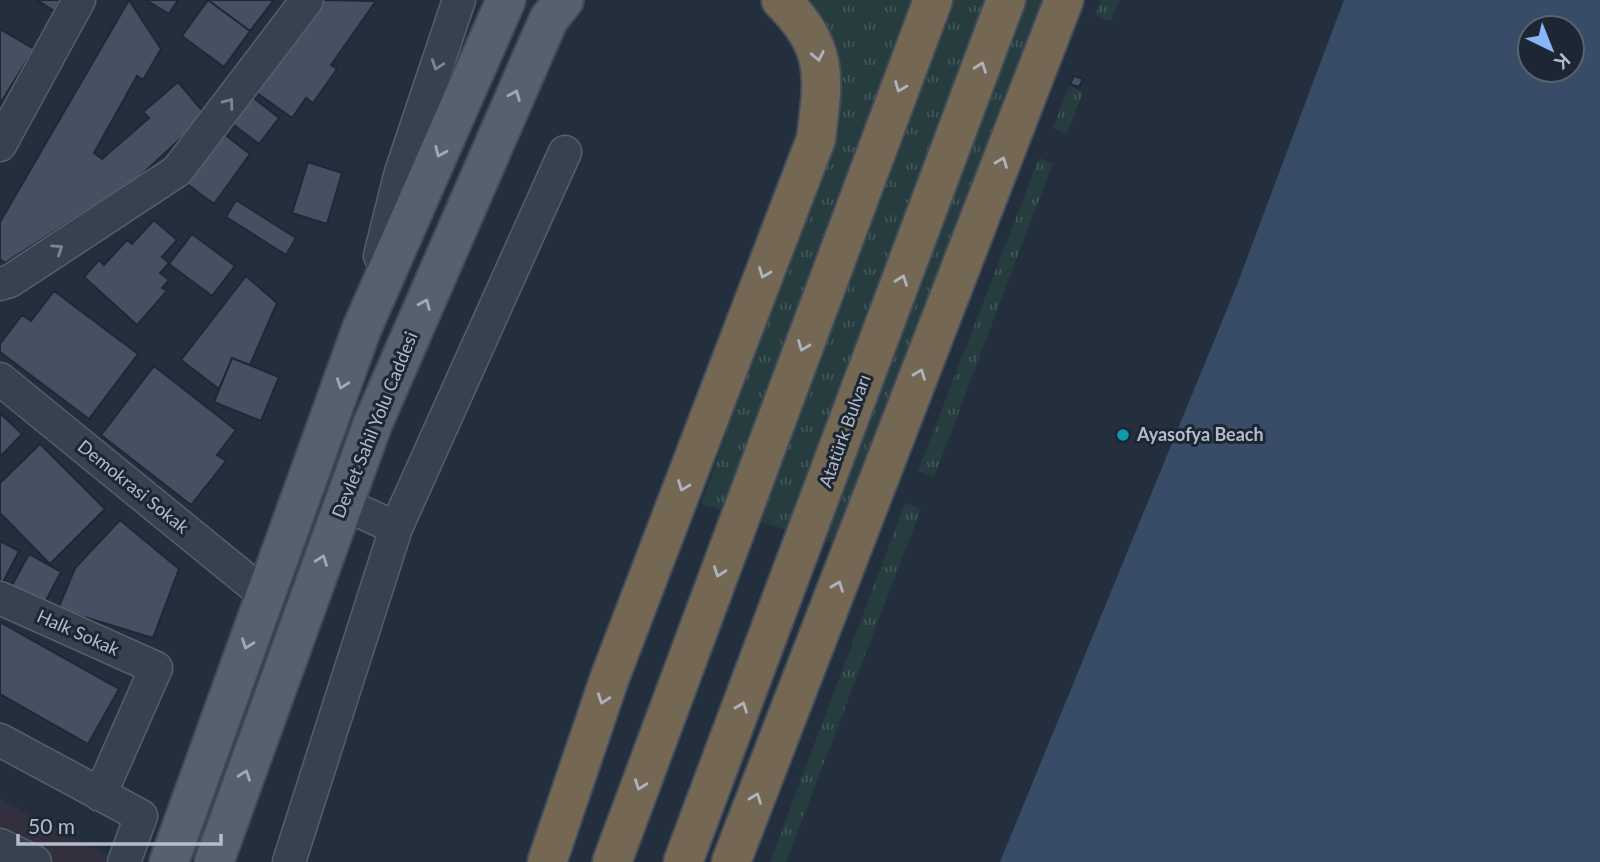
<svg xmlns="http://www.w3.org/2000/svg" width="1600" height="862" font-family="Lato,sans-serif">
  <defs>
    <pattern id="grass-tufts" width="24" height="20" patternUnits="userSpaceOnUse" patternTransform="scale(1.75)"><rect width="24" height="20" fill="#263c3f"/><path d="M3 7l-1-3M5 7V3M7 7l1-3M15 17l-1-3M17 17v-4M19 17l1-3" fill="none" stroke="#435659"/></pattern>
  </defs>
  <rect width="100%" height="100%" fill="#242f3e"/>
  <!-- medical -->
  <path fill="#32303f" d="M0 799 113 859 112 862H0Z"/>
  <!-- grass -->
  <path fill="url(#grass-tufts)" d="M808 0H1049L835 544 701 504 837 123C845 78 841 35 808 0Z
    M1101 0H1119L1111 21 1095 16Z
    M1069 86 1083 92 1067 134 1053 128Z
    M1039 158 1053 163 934 477 918 471Z
    M905 503 921 509 786 862H770Z"/>
  <!-- water -->
  <path fill="#394c67" fill-rule="evenodd" d="M1344 0H1600V862H1000L1237 285ZM1530 28H1572V70H1530Z"/>
  <!-- building -->
  <path fill="#455162" stroke="#1f2835" stroke-width="2" d="M37 0H60L54 11Z
    M129 0 161 49 143 80 137 76 94 153 102 159 149 118 143 112 178 82 206 115 138 178 5 263 0 259V222Z
    M146 0H178L169 14Z
    M208 0 250 31 224 67 182 36Z
    M208 0H271L273 1 250 31Z
    M322 0 376 1 331 65 337 69 313 103 306 98 292 118 257 93Z
    M0 29 34 49 0 104Z
    M1074 76 1083 79 1079 87 1070 84Z
    M250 95 279 118 259 144 230 122Z
    M224 134 250 154 214 204 187 184Z
    M308 162 342 173 327 224 292 213Z
    M236 200 296 238 286 255 226 217Z
    M154 220 177 240 162 257 169 263 160 273 169 280 162 288 167 291 137 325 84 277 99 260 104 265 127 240 132 244Z
    M192 234 235 266 212 296 169 264Z
    M246 276 277 303 250 365 232 358 219 389 181 360Z
    M54 291 138 354 89 419 0 352V344L22 315 31 321Z
    M232 358 279 377 261 421 214 402Z
    M154 366 236 430 217 455 226 461 191 505 101 435Z
    M0 413 22 434 0 457Z
    M40 444 105 509 50 564 0 513V483Z
    M120 520 179 569 153 638 58 609 75 568Z
    M0 541 19 551 2 584 0 583Z
    M29 554 61 572 44 604 11 587Z
    M0 622 119 689 88 744 0 694Z"/>
  <g fill="none" stroke-linecap="round" stroke-linejoin="round">
    <defs>
      <path id="minor" d="M0 145 79 0
        M380 256 401 172 459 0
        M0 284 10 281 177 171 307 0
        M0 379 265 595
        M396 528 565 152
        M0 598 156 668 100 795
        M0 740 141 816 124 862
        M0 845 35 862
        M289 862 396 528 342 503"/>
      <path id="major" d="M169 862 362 328 506 0
        M214 862 373 423 537 46 549 19 564 0"/>
      <path id="highway" d="M547 862 610 677 816 139C824 76 829 48 781 0
        M612 862 933 0
        M683 862 1006 0
        M731 862 1064 0"/>
    </defs>
    <!-- minor casing -->
    <use href="#minor" stroke="#565f6c" stroke-width="35"/>
    <!-- major casing -->
    <use href="#major" stroke="#414a57" stroke-width="42"/>
    <!-- highway casing -->
    <use href="#highway" stroke="#434c59" stroke-width="42"/>
    <!-- minor -->
    <use href="#minor" stroke="#38414e" stroke-width="32"/>
    <!-- major -->
    <use href="#major" stroke="#56606e" stroke-width="38"/>
    <!-- highway -->
    <use href="#highway" stroke="#746855" stroke-width="38"/>
  </g>
  <!-- one-way arrows -->
  <defs><path id="oneway-chevron" d="M-2-3.5L2.5 0L-2 3.5" fill="none" stroke-width="1.6" stroke-linecap="round" stroke-linejoin="round" transform="scale(1.75)"/></defs>
  <g stroke="#aeb4bd">
    <use href="#oneway-chevron" transform="translate(818 56) rotate(78)"/>
    <use href="#oneway-chevron" transform="translate(981 67) rotate(-70)"/>
    <use href="#oneway-chevron" transform="translate(900 87) rotate(111)"/>
    <use href="#oneway-chevron" transform="translate(1002 162) rotate(-69)"/>
    <use href="#oneway-chevron" transform="translate(764 273) rotate(111)"/>
    <use href="#oneway-chevron" transform="translate(902 280) rotate(-70)"/>
    <use href="#oneway-chevron" transform="translate(803 346) rotate(111)"/>
    <use href="#oneway-chevron" transform="translate(920 374) rotate(-69)"/>
    <use href="#oneway-chevron" transform="translate(683 486) rotate(111)"/>
    <use href="#oneway-chevron" transform="translate(719 572) rotate(110)"/>
    <use href="#oneway-chevron" transform="translate(838 586) rotate(-69)"/>
    <use href="#oneway-chevron" transform="translate(603 699) rotate(109)"/>
    <use href="#oneway-chevron" transform="translate(742 707) rotate(-69)"/>
    <use href="#oneway-chevron" transform="translate(640 785) rotate(110)"/>
    <use href="#oneway-chevron" transform="translate(756 798) rotate(-69)"/>
  </g>
  <g stroke="#7c8592">
    <use href="#oneway-chevron" transform="translate(437 65) rotate(109)"/>
    <use href="#oneway-chevron" transform="translate(229 103) rotate(-53)"/>
    <use href="#oneway-chevron" transform="translate(58 249) rotate(-34)"/>
  </g>
  <g stroke="#a1aab7">
    <use href="#oneway-chevron" transform="translate(515 95) rotate(-67)"/>
    <use href="#oneway-chevron" transform="translate(440 152) rotate(114)"/>
    <use href="#oneway-chevron" transform="translate(425 304) rotate(-67)"/>
    <use href="#oneway-chevron" transform="translate(342 384) rotate(110)"/>
    <use href="#oneway-chevron" transform="translate(322 560) rotate(-70)"/>
    <use href="#oneway-chevron" transform="translate(247 644) rotate(110)"/>
    <use href="#oneway-chevron" transform="translate(245 775) rotate(-70)"/>
  </g>
  <!-- markers -->
  <circle fill="#0f9aa8" stroke="#1d2633" stroke-width="2.5" cx="1123" cy="435" r="7"/>
  <g text-anchor="middle" stroke-width="6" stroke-linejoin="round" paint-order="stroke">
    <!-- street labels -->
    <g font-size="18" fill="#b4bcc9" stroke="#1d2633">
      <text transform="translate(375 425) rotate(-68)" y="6">Devlet Sahil Yolu Caddesi</text>
      <text transform="translate(845 431) rotate(-70)" y="6">Atatürk Bulvarı</text>
      <text transform="translate(133 487) rotate(39)" y="6">Demokrasi Sokak</text>
      <text transform="translate(78 633) rotate(24)" y="6">Halk Sokak</text>
    </g>
    <!-- poi labels -->
    <g font-size="18" font-weight="bold" fill="#b4bcc9" stroke="#1d2633" text-anchor="start">
      <text x="1137" y="441">Ayasofya Beach</text>
    </g>
  </g>
  <!-- north arrow -->
  <g transform="translate(1551 49) rotate(137)"><circle r="33" fill="#1d2633" stroke="#59626f" stroke-width="2"/>
  <path d="M0-5L12 26L0 18L-12 26Z" fill="#8ab4f8"/>
  <text y="-10" font-size="19" font-weight="bold" text-anchor="middle" fill="#b4bcc9">K</text>
  </g>
  <!-- scale -->
  <path d="M18 834v10h203v-10" fill="none" stroke="#b4bcc9" stroke-width="3.5"/>
  <text x="28" y="834" font-size="21" fill="#b4bcc9" stroke="#1d2633" stroke-width="5" paint-order="stroke">50 m</text>
</svg>
